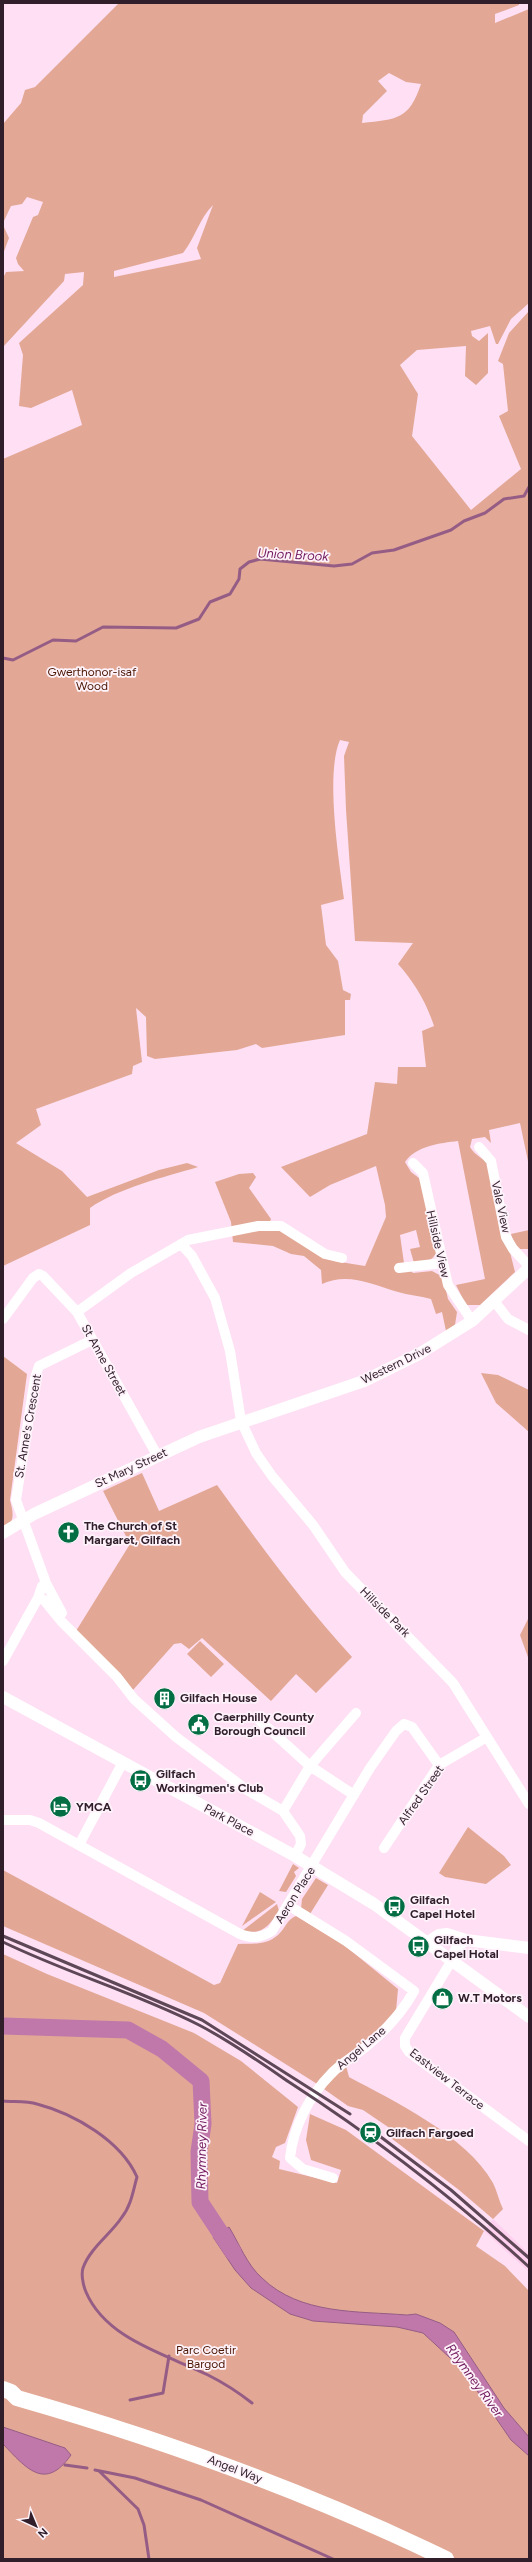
<svg xmlns="http://www.w3.org/2000/svg" width="532" height="2562" font-family="Figtree,sans-serif">
  <rect width="100%" height="100%" fill="#ffdff4"/>
  <!-- built -->
  <path fill="#ffd0ef" d="M493 2219 529 2254V2272L484 2231Z"/>
  <!-- green -->
  <path fill="#e2a895" fill-rule="evenodd" d="M119 3H519V5L495 14V23L529 9V303L511 319 498 344H496L490 326 471 331 472 336 479 341 488 333V373L476 385 465 376 466 346 417 350 400 365 418 394 412 436 471 510 521 469 499 416 508 411 503 364 498 361 509 333 529 311V1166L520 1123 489 1130 491 1143 485 1137 472 1139 470 1147C475 1156 483 1157 488 1165L515 1272 480 1305H466L456 1285 485 1279 458 1141C440 1143 416 1146 405 1162L411 1172 423 1181 437 1251C432 1262 426 1262 414 1263L410 1249 420 1247 416 1230 400 1235 404 1263 413 1273 432 1271 443 1277 448 1299 457 1312 455 1325 446 1331 442 1312 436 1314 431 1299C420 1296 408 1295 398 1292 372 1284 347 1272 322 1284L321 1270 304 1256 291 1254 273 1246 233 1242 231 1222 215 1182 239 1174 253 1173 256 1177 249 1188 271 1219 267 1230H282L334 1261 365 1266 386 1217 385 1205 376 1166 330 1185 310 1197 281 1167 367 1134 375 1082 397 1084 398 1067H426L422 1031 434 1026C426 1002 415 983 398 964L413 943 355 941 346 810 344 756 349 742 340 740C325 774 339 860 344 899L321 905 326 945 338 961 343 990 351 994 350 1000H345V1035L262 1048 256 1044 237 1050 155 1059 147 1056 146 1017 136 1008 142 1062 133 1066 132 1074 36 1109 41 1125 16 1143 62 1171 87 1197 159 1170 187 1163 198 1167C165 1177 118 1188 90 1208V1225L3 1266V459L82 425 72 390 31 408 19 406 23 355 19 343 83 285 84 272 65 274 64 281 3 347V278L6 272 24 271 18 264 16 258 33 217 38 215 43 202 27 197 22 204 11 206 3 223V124L21 103 25 90 35 87ZM389 73 406 82 421 84C409 120 397 119 362 123L363 115 387 91 378 81ZM213 205 197 248 201 259 114 277V271L183 253C195 238 199 219 213 205Z
    M3 225 9 238 3 254Z
    M529 1230V1249H520L514 1243 511 1234Z
    M3 1356 27 1374 10 1500C13 1512 16 1522 3 1529Z
    M481 1373 498 1375 529 1390V1432L496 1403Z
    M142 1473 159 1511 217 1485C260 1545 302 1602 352 1657L316 1693 296 1674 271 1701 202 1638 189 1649 181 1643 174 1644 133 1690 76 1631 130 1544 103 1491Z
    M529 1617V1660L520 1635Z
    M200 1641 224 1664 211 1677 187 1654Z
    M468 1827 504 1856 511 1865 486 1884 445 1877 439 1873Z
    M293 1864 299 1868 294 1872 296 1876 286 1892 279 1891Z
    M3 1870 214 1985 220 1983 238 1944C253 1943 265 1946 278 1935 285 1929 287 1919 296 1916L344 1945 398 1989 396 2011 378 2030 344 2058 349 2077C394 2101 467 2136 493 2183 497 2191 499 2201 503 2209L493 2219 459 2190 391 2138 394 2131 363 2110 348 2106 314 2082 204 2013 3 1926Z
    M316 1878 328 1885 310 1914 301 1909 302 1899Z
    M260 1892 276 1902 242 1926Z
    M277 1904 279 1911C268 1927 262 1935 242 1931Z
    M3 1954 47 1974 194 2033 241 2061 298 2107 285 2143 276 2147 272 2157 280 2161 279 2169 337 2183 341 2170 311 2160 306 2140 310 2114 346 2130 484 2231 476 2246 505 2266 529 2291V2559H3Z"/>
  <!-- water -->
  <path fill="#c078ab" stroke="#955d85" d="M229 2227C239 2243 247 2265 262 2278 300 2315 358 2311 407 2315L416 2314 440 2323 454 2332 504 2408 529 2437V2456L511 2440 462 2369 423 2333 397 2327 313 2321 290 2314 251 2288 235 2270 213 2237Z
    M3 2427 65 2448 71 2455C45 2492 26 2468 3 2444Z"/>
  <g fill="none" stroke-linecap="round" stroke-linejoin="round">
    <!-- stream -->
    <path stroke="#955d85" stroke-width="3" d="M3 658 13 660 53 640 76 641 103 627 176 628 199 619 210 602 230 594 239 579 240 569 249 562 260 559 334 566 352 564 372 553 394 550 451 530 464 521 485 513 504 499 524 496 529 487
      M3 2101C14 2102 27 2101 37 2104 75 2114 121 2141 137 2177 133 2191 131 2206 122 2217 111 2234 90 2248 83 2268 81 2274 83 2285 86 2292 106 2339 165 2354 208 2375 224 2383 238 2392 252 2403
      M130 2400 163 2393 169 2356
      M65 2465 87 2468
      M95 2470 135 2478 201 2500 333 2559
      M99 2471 138 2509 144 2525 149 2559"/>
    <!-- river -->
    <path stroke="#c078ab" stroke-width="17" d="M3 2026 128 2030 162 2049 201 2081 203 2124 199 2152 200 2202 233 2252"/>
    <!-- minor -->
    <path stroke="#fff" stroke-width="10" d="M479 1147 491 1161 506 1237 513 1249 529 1266
      M413 1163 423 1173 448 1285 472 1321
      M181 1244 192 1256 215 1298 230 1351 241 1421 256 1453 272 1476 313 1525 345 1572 453 1683 529 1804
      M399 1268 443 1263
      M495 1302 508 1319 529 1330
      M77 1312 131 1273 188 1240 258 1226H281L325 1254 342 1258
      M3 1319 33 1278 39 1274 43 1276 77 1312 157 1455
      M38 1598 44 1600 62 1622 117 1677 134 1699 176 1737 247 1790 283 1811 300 1836 301 1844 295 1856
      M62 1613 46 1583 16 1500 35 1378 39 1366 92 1340
      M3 1661 38 1598 42 1586
      M258 1719 310 1766 354 1795
      M283 1811 310 1766 356 1713
      M3 1820H30L39 1823 240 1934C253 1939 260 1938 272 1931L370 1768 396 1731 404 1724 412 1727 439 1765
      M79 1845 123 1762
      M384 1848 439 1765 487 1737
      M288 1905 346 1941 414 1991C403 2011 387 2029 369 2044 357 2055 342 2062 331 2074 309 2096 293 2128 290 2158L303 2169 333 2178
      M452 1960 405 2038V2046L409 2052 529 2141"/>
    <!-- tertiary -->
    <path stroke="#fff" stroke-width="12" d="M3 1533 34 1514 199 1437 364 1381 419 1354 472 1321 529 1268
      M3 1697 295 1856 374 1904 529 2017
      M428 1942 439 1935 447 1934 466 1940 529 1948
      M452 1960 458 1945 466 1940"/>
    <!-- primary -->
    <path stroke="#fff" stroke-width="16" d="M3 2389 11 2392 17 2398C164 2440 308 2492 446 2559"/>
    <!-- rail -->
    <path stroke="#5e4857" stroke-width="3" d="M3 1936 202 2020 350 2114
      M3 1942C67 1973 136 1993 199 2025 230 2041 260 2062 289 2082 374 2137 454 2198 529 2267
      M365 2125 451 2190 529 2258"/>
  </g>
  <!-- icons -->
  <defs>
    <symbol id="church-disc" viewBox="-11 -11 22 22"><circle r="9.5" fill="#036d44" stroke="#fef3fa"/><path d="M-1.2-6h2.4v3.5h3.3v2.4h-3.3V6h-2.4V-.1h-3.3v-2.4h3.3Z" fill="#fff"/></symbol>
    <symbol id="building-disc" viewBox="-11 -11 22 22"><circle r="9.5" fill="#036d44" stroke="#fef3fa"/><path d="M-4-6H4V6H1V3H-1V6H-4ZM-2.5-4.3h1.7v1.8h-1.7ZM.8-4.3h1.7v1.8H.8ZM-2.5-1h1.7V.8h-1.7ZM.8-1h1.7V.8H.8Z" fill="#fff"/></symbol>
    <symbol id="civic-disc" viewBox="-11 -11 22 22"><circle r="9.5" fill="#036d44" stroke="#fef3fa"/><path d="M-.6-6.5H3V-4.5H.6V-3L4-1V1h2V6H-6V1h2V-1L-.6-3ZM-1.2 2.5V6h2.4V2.5Z" fill="#fff"/></symbol>
    <symbol id="bus-disc" viewBox="-11 -11 22 22"><circle r="9.5" fill="#036d44" stroke="#fef3fa"/><path d="M-5-6H5V4H4V6H2V4H-2V6H-4V4H-5ZM-3.5-4V0h7V-4ZM-3.5 1.2v1.5H-2V1.2ZM2 1.2v1.5H3.5V1.2Z" fill="#fff"/></symbol>
    <symbol id="hotel-disc" viewBox="-11 -11 22 22"><circle r="9.5" fill="#036d44" stroke="#fef3fa"/><path d="M-6-4.5h1.5V1H6V5H4.5V3h-9V5H-6ZM-4 0a1.8 1.8 0 1 1 3.6 0ZM.5 0V-2.5h3Q6-2.5 6 0Z" fill="#fff"/></symbol>
    <symbol id="shop-disc" viewBox="-11 -11 22 22"><circle r="9.5" fill="#036d44" stroke="#fef3fa"/><path d="M-5-2.5h2.3a2.7 3.5 0 0 1 5.4 0H5L5.5 6h-11ZM-1.5-2.5h3a1.5 2.3 0 0 0-3 0Z" fill="#fff"/></symbol>
    <symbol id="station-disc" viewBox="-11 -11 22 22"><circle r="9.5" fill="#036d44" stroke="#fef3fa"/><path d="M-3-6H3Q5-6 5-4V2Q5 4 3 4L4.5 6H3L1.5 4h-3L-3 6H-4.5L-3 4Q-5 4-5 2V-4Q-5-6-3-6ZM-3.5-4v3h7v-3ZM-3.5 1v1.5H-2V1ZM2 1v1.5H3.5V1Z" fill="#fff"/></symbol>
  </defs>
  <g fill-rule="evenodd">
    <use href="#church-disc" x="56" y="1520" width="25" height="25"/>
    <use href="#building-disc" x="152" y="1686" width="25" height="25"/>
    <use href="#civic-disc" x="186" y="1712" width="25" height="25"/>
    <use href="#bus-disc" x="128" y="1768" width="25" height="25"/>
    <use href="#hotel-disc" x="48" y="1794" width="25" height="25"/>
    <use href="#bus-disc" x="382" y="1894" width="25" height="25"/>
    <use href="#bus-disc" x="406" y="1934" width="25" height="25"/>
    <use href="#shop-disc" x="430" y="1986" width="25" height="25"/>
    <use href="#station-disc" x="358" y="2120" width="25" height="25"/>
  </g>
  <g text-anchor="middle" stroke-width="3.5" stroke-linejoin="round" paint-order="stroke">
    <!-- park labels -->
    <g font-size="12" fill="#4b1603" stroke="#fef3fa">
      <text x="92" y="676">Gwerthonor-isaf<tspan x="92" dy="14">Wood</tspan></text>
      <text x="206" y="2354">Parc Coetir<tspan x="206" dy="14">Bargod</tspan></text>
    </g>
    <!-- street labels -->
    <g font-size="12" fill="#311e2b" stroke="#fef3fa">
      <text transform="translate(501 1207) rotate(78)" y="4">Vale View</text>
      <text transform="translate(438 1244) rotate(77)" y="4">Hillside View</text>
      <text transform="translate(104 1360) rotate(61)" y="4">St Anne Street</text>
      <text transform="translate(396 1364) rotate(-26)" y="4">Western Drive</text>
      <text transform="translate(28 1426) rotate(-80)" y="4">St. Anne's Crescent</text>
      <text transform="translate(131 1468) rotate(-25)" y="4">St Mary Street</text>
      <text transform="translate(385 1612) rotate(45)" y="4">Hillside Park</text>
      <text transform="translate(421 1795) rotate(-55)" y="4">Alfred Street</text>
      <text transform="translate(229 1820) rotate(28)" y="4">Park Place</text>
      <text transform="translate(295 1895) rotate(-58)" y="4">Aeron Place</text>
      <text transform="translate(361 2048) rotate(-40)" y="4">Angel Lane</text>
      <text transform="translate(447 2079) rotate(38)" y="4">Eastview Terrace</text>
      <text transform="translate(235 2469) rotate(21)" y="4">Angel Way</text>
    </g>
    <!-- poi labels -->
    <g font-size="12" font-weight="bold" fill="#311e2b" stroke="#fef3fa" text-anchor="start">
      <text x="84" y="1530">The Church of St<tspan x="84" dy="14">Margaret, Gilfach</tspan></text>
      <text x="180" y="1702">Gilfach House</text>
      <text x="214" y="1721">Caerphilly County<tspan x="214" dy="14">Borough Council</tspan></text>
      <text x="156" y="1778">Gilfach<tspan x="156" dy="14">Workingmen's Club</tspan></text>
      <text x="76" y="1811">YMCA</text>
      <text x="410" y="1904">Gilfach<tspan x="410" dy="14">Capel Hotel</tspan></text>
      <text x="434" y="1944">Gilfach<tspan x="434" dy="14">Capel Hotal</tspan></text>
      <text x="458" y="2002">W.T Motors</text>
      <text x="386" y="2137">Gilfach Fargoed</text>
    </g>
    <!-- water labels -->
    <g font-size="13" font-style="italic" fill="#731c5f" stroke="#fef3fa">
      <text transform="translate(293 554) rotate(3)" y="5">Union Brook</text>
      <text transform="translate(201 2146) rotate(-89)" y="5">Rhymney River</text>
      <text transform="translate(475 2380) rotate(54)" y="5">Rhymney River</text>
    </g>
  </g>
  <!-- border -->
  <rect width="532" height="2562" fill="none" stroke="#311e2b" stroke-width="8"/>
  <!-- north arrow -->
  <g transform="translate(36 2526) rotate(136)" stroke="#fef3fa" stroke-width="3" paint-order="stroke">
  <path d="M0-3L7 15L0 10L-7 15Z" fill="#311e2b"/>
  <text y="-6" font-size="11" font-weight="bold" text-anchor="middle" fill="#311e2b">N</text>
  </g>
</svg>
